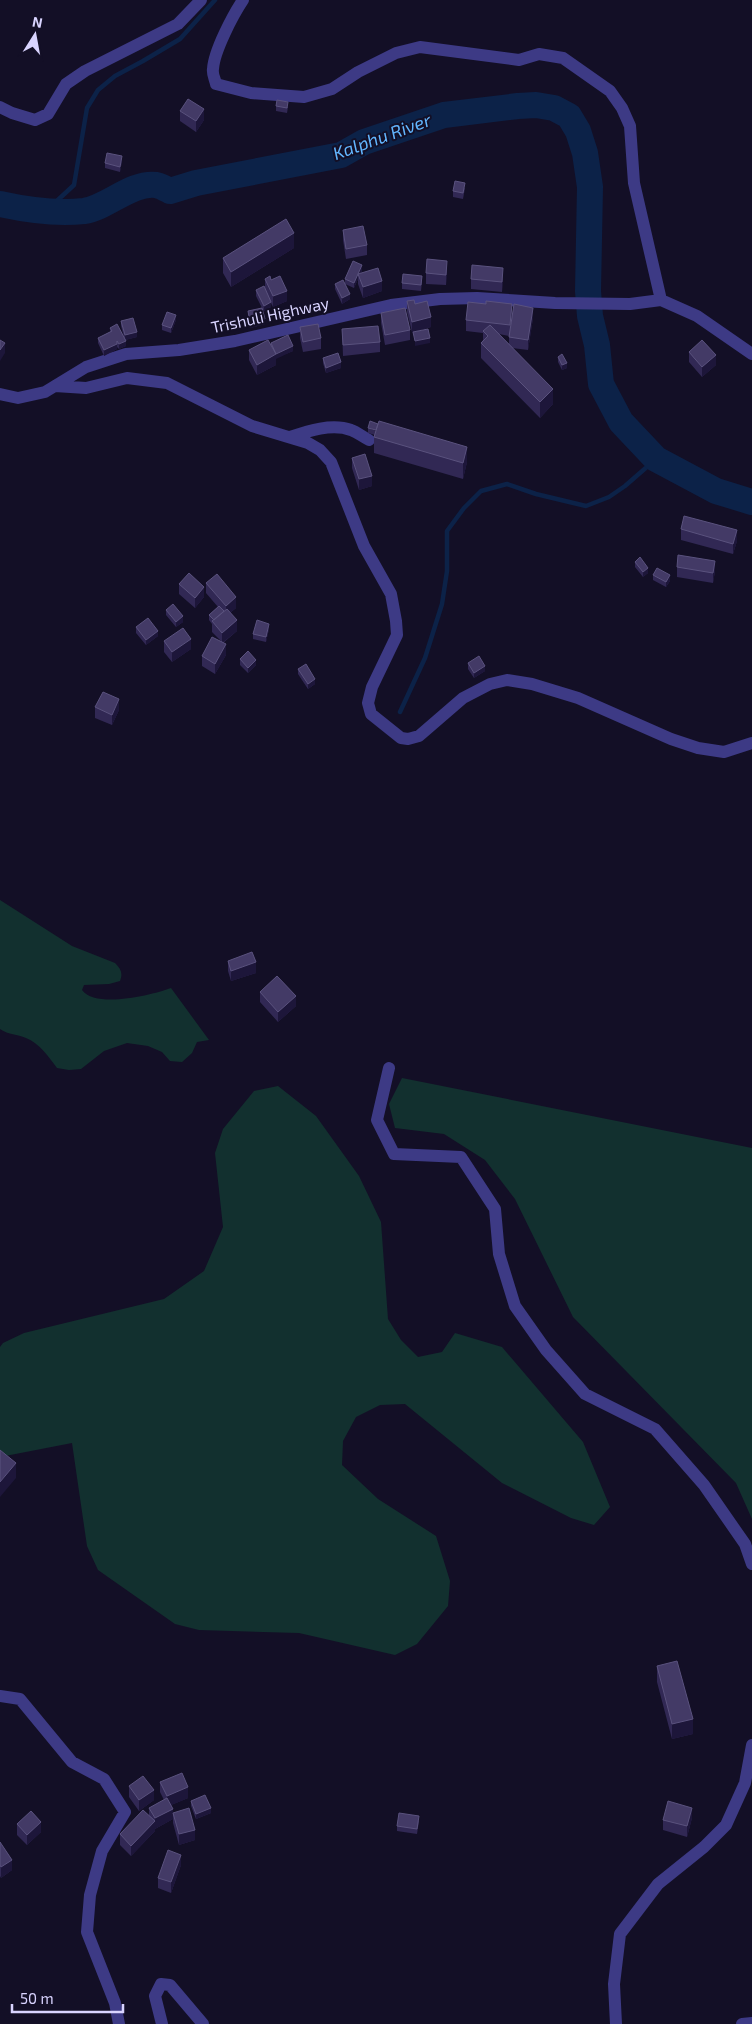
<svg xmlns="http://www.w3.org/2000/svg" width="752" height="2024" font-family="'Exo 2',sans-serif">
  <rect width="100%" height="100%" fill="#130f26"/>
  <!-- green -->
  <path fill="#12302f" d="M0 900 72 946 115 963C121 969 123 973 120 981L109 984 84 985 82 990C96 1009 152 995 171 988L209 1040 197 1042 192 1053 182 1062 170 1061 162 1052 148 1046 127 1043 104 1051 81 1069 69 1070 57 1068C49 1057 39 1043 26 1038 17 1034 9 1035 0 1029Z
    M402 1078 752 1148V1519L736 1483 573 1317 515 1199 485 1160 444 1134 395 1128 389 1104Z
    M278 1086 316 1116 359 1176 381 1222 388 1319 401 1340 418 1357 442 1352 455 1333 502 1347 583 1442 610 1507 594 1525 571 1518 502 1483 405 1404 380 1405 356 1417 343 1441 342 1465 378 1499 436 1536 450 1581 448 1606 417 1644 395 1655 299 1633 199 1630 175 1624 98 1570 87 1546 72 1443 0 1457V1347L3 1343 24 1333 164 1299 204 1271 223 1227 215 1153 223 1129 254 1091Z"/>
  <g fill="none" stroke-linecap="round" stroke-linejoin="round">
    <!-- stream -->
    <path stroke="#0c2248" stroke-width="4.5" d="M46 211 74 185 87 108 98 90 115 76 143 61 180 39 215 0
      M400 712 425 658 442 604 447 571V531L464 508 481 491 507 484 536 494 586 506 609 497 625 486 656 459"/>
    <!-- river -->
    <path stroke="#0c2248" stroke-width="26" d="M0 204C27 210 56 214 84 211 107 208 131 182 156 185 161 186 166 189 170 191L196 183 341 155 364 142 444 115 518 106 536 105 554 108 569 116 578 131 585 153 590 187 588 291 590 316 597 345 601 384 621 422 656 459 716 491 752 502"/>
    <!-- minor -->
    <path stroke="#3d3a85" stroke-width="12" d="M243 0C233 15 214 51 213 69 212 74 215 79 216 84L251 93 304 97 332 89 358 72 396 53 420 47 519 60 539 54 563 58 610 91 622 108 630 126 634 183 661 300
      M0 107 12 113 35 120 48 114 66 84 85 71 178 24 201 0
      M55 386 86 388 127 378 167 383 252 426 308 443 320 450 331 462 364 546 391 594 396 621 397 635 372 687 368 703 371 714 401 738 408 739 419 736 463 698 490 684 507 680 532 684 578 698 671 739 698 748 724 752 752 743
      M0 394 18 398 45 392 86 367 126 354 179 350 235 341 391 305 440 299 477 298 555 303 630 304 661 300 697 316 752 354
      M290 437C308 431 332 423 351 430 357 432 363 437 369 440
      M389 1068 377 1120 394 1154 461 1157 495 1209 499 1254 515 1306 546 1350 585 1394 655 1429 704 1485 745 1544 752 1564
      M0 1696 20 1699 72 1762 104 1779 125 1812 102 1851 90 1895 87 1932 115 2003 119 2024
      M162 2024 155 1996 161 1984 170 1985 203 2024
      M616 2024 614 1984 620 1934 658 1884 704 1847 726 1825 745 1783 752 1745
      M742 2024 752 2023"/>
  </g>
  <!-- wall -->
  <path fill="#312854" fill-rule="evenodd" d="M276 106 288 107 287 113 276 111Z
    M180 111 204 120 196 132 180 121Z
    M122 161 120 172 105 168V163Z
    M465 188 463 199 453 197V191Z
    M343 230 367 245V255L346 259 343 240Z
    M294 248 231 287 223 273V258Z
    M362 270 361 273 382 291 363 298 358 284V279L354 288 345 284V279Z
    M447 271 446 285 426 284V273Z
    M265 279 271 280 287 301 273 307 271 303V307L264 311 262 308 265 324 250 328 248 317V311L262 308 256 296V290L265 289Z
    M471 279H503L502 292 471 289Z
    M422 281 421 291 402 289V283Z
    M335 284 350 299 342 304 335 289Z
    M407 301 431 327 412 332 407 312Z
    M381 313 410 330V340L385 345 381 323Z
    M512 315 533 318 528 350 512 348 553 404 540 418 481 358V343L483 340V333L466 331V320ZM499 334 509 336V344Z
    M176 320 171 333 162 330V325Z
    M121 321 137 337 125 340 126 346 119 349 117 347V349L104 356 98 343V338L110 332V328L124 337 121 326Z
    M300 327 321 338V349L303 352 300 338Z
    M342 329 380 342V352L343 356Z
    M271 343 293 351 276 358V365L257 375 249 360V350L271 346Z
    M689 352 716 365 702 377 689 362Z
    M558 357 567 368 562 370 558 362Z
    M323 358 341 368 326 373 323 363Z
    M368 428 467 462 463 479 374 453V437L375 435 368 433Z
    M352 458 372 486 359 490 352 468Z
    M681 529 737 541 733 554 681 540Z
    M635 562 648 573 643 577 635 567Z
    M677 567 715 571 713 583 677 577Z
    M653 575 670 581 666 587 653 580Z
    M206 583 236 608 230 613 237 631 223 643 226 655 215 674 202 666V656L221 641 212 632V624L209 620V615L218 607 206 593Z
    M179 584 204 597 195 608 179 594Z
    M166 610 183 622 176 627 166 615Z
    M136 627 158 636 146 645 136 633Z
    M269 629 266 642 253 639V634Z
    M164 641 191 649 172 662 164 652Z
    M240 659 256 665 248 673 240 665Z
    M468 663 485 671 474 678 468 669Z
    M298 669 315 684 308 689 298 674Z
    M95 707 119 710 112 725 95 718Z
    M228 961 256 973 231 981 228 971Z
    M260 992 296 1006 278 1022 260 1002Z
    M657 1666 693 1734 672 1739 657 1682Z
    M160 1782 188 1798 171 1805 173 1813 195 1840 179 1845 173 1823V1819L155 1829V1828V1831L131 1856 120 1845V1834L149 1816V1808L164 1800 160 1792Z
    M129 1786 154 1800 139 1811 129 1797Z
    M191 1801 211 1813 196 1819 191 1806Z
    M692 1818 687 1837 663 1830V1820Z
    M419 1821 417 1834 397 1831V1826Z
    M17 1824 41 1832 27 1845 17 1835Z
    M0 1842 12 1870 1 1878 0 1876Z
    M181 1865 171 1893 158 1888V1878Z"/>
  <!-- shaded-wall -->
  <path fill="#1d163a" d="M204 109V120L196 132V121Z
    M122 156V161L120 172V167Z
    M294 233V248L231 287V272Z
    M447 261V271L446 285V275Z
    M362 265V270L359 277 358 274Z
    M503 268V279L502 292V282Z
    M358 274V279L354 288V283Z
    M382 281V291L363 298V287Z
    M287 291V301L273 307V296Z
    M350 294V299L342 304V298Z
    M271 302V307L264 311V306Z
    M512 304V315L510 336V325Z
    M533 308V318L528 350V340Z
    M176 315V320L171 333V328Z
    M431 317V327L412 332V322Z
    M265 319V324L250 328V323Z
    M137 332V337L125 340V335Z
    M430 338V343L415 346V341Z
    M126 341V346L119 349V344Z
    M5 343V353L0 361V350Z
    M117 344V349L104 356V350Z
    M293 346V351L276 359V354Z
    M276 354V365L257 375V365Z
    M716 355V365L702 377V367Z
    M341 362V368L326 373V368Z
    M567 363V368L562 370V365Z
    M553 389V404L540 418V402Z
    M467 447V462L463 479V463Z
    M372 476V486L359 490V479Z
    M737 530V541L733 554V544Z
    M715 561V571L713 583V573Z
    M648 568V573L643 577V572Z
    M670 575V581L666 587V582Z
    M204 587V597L195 608V598Z
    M236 597V608L226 616V606Z
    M183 616V622L176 627V622Z
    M237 620V631L222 643V633Z
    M269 624V629L266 642V637Z
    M158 631V636L146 645V640Z
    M191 639V649L172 662V652Z
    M226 644V655L215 674V664Z
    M256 660V665L248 673V668Z
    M485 666V671L474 678V673Z
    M315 679V684L308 689V684Z
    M119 699V710L112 725V715Z
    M256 962V973L231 981V971Z
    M296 996V1006L278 1022V1012Z
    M16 1463V1478L0 1497V1482Z
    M693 1719V1734L672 1739V1724Z
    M188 1787V1798L167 1807V1796Z
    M154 1790V1800L139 1811V1800Z
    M211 1808V1813L196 1819V1814Z
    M692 1808V1818L687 1837V1826Z
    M173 1809V1819L155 1829V1818Z
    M155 1821V1831L131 1856V1846Z
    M41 1822V1832L27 1845V1835Z
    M195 1830V1840L179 1845V1834Z
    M181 1855V1865L171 1893V1882Z
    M12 1860V1870L1 1878V1867Z"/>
  <!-- building -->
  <path fill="#433a66" stroke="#5a527e" d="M188 99 204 109 196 121 180 111Z
    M277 100 288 102 287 108 276 106Z
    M107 153 122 156 120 167 105 163Z
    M455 181 465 183 463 193 453 191Z
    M286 219 294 233 231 272 223 258Z
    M363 226 367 245 346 249 343 230Z
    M427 259 447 261 446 275 426 273Z
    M353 261 362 265 354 283 345 279Z
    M472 265 503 268 502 282 471 279Z
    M378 268 382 281 363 287 358 274Z
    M403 274 422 276 421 285 402 283Z
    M270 276 271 280 280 276 287 291 273 296 265 279Z
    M343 280 350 294 342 298 335 284Z
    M264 286 271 302 264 306 256 290Z
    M414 300 415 304 427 301 431 317 412 322 407 301Z
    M486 301 512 304 510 325 466 320 468 302 486 304Z
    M514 304 533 308 528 340 509 337Z
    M262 308 265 319 250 323 248 311Z
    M405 308 410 330 385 335 381 313Z
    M167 312 176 315 171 328 162 325Z
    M133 318 137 332 125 335 121 321Z
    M117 324 126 341 119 344 117 341V344L104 350 98 338 112 331 110 328Z
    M318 324 321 338 303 342 300 327Z
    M490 325 553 389 540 402 481 343 488 336 483 331Z
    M378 326 380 342 343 345 342 329Z
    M428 329 430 338 415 341 413 332Z
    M288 335 293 346 276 354 271 343Z
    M0 340 5 343 0 350Z
    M268 340 276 354 257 365 249 350Z
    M702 340 716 355 702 367 689 352Z
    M338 353 341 362 326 368 323 358Z
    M562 354 567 363 562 365 558 357Z
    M370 421 378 424 376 430 368 428Z
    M379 421 467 447 463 463 374 437Z
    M365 454 372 476 359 479 352 458Z
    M684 516 737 530 733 544 681 529Z
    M678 555 715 561 713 573 677 567Z
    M640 557 648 568 643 572 635 562Z
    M657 568 670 575 666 582 653 575Z
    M189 573 204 587 195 598 179 584Z
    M217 574 236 597 226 606 206 583Z
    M173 604 183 616 176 622 166 610Z
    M219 606 224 611 214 620 209 615Z
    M227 609 237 620 222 633 212 621Z
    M148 618 158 631 146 640 136 627Z
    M257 620 269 624 266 637 253 634Z
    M183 628 191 639 172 652 164 641Z
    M212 637 226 644 215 664 202 656Z
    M248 651 256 660 248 668 240 659Z
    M479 656 485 666 474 673 468 663Z
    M306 664 315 679 308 684 298 669Z
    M103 692 119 699 112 715 95 707Z
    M252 952 256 962 231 971 228 961Z
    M277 976 296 996 278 1012 260 992Z
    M0 1450 16 1463 0 1482Z
    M677 1661 693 1719 672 1724 657 1666Z
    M182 1773 188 1787 167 1796 160 1782Z
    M143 1776 154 1790 139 1800 129 1786Z
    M205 1795 211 1808 196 1814 191 1801Z
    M167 1798 173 1809 155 1818 149 1808Z
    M668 1801 692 1808 687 1826 663 1820Z
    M189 1808 195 1830 179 1834 173 1813Z
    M143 1810 155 1821 131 1846 120 1834Z
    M31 1811 41 1822 27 1835 17 1824Z
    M399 1813 419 1816 417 1829 397 1826Z
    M0 1842 12 1860 1 1867 0 1865Z
    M168 1850 181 1855 171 1882 158 1878Z"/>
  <g text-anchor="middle" stroke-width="4" stroke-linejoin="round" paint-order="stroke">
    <!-- street labels -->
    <g font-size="16" fill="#d9d4ff" stroke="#130f26">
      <text transform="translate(270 315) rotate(-12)" y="6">Trishuli Highway</text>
    </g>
    <!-- water labels -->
    <g font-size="18" font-style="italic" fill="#62b6ff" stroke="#130f26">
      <text transform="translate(382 137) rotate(-20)" y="6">Kalphu River</text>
    </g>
  </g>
  <!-- north arrow -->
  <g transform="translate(35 35) rotate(11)" stroke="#130f26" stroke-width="4" paint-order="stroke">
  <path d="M0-4L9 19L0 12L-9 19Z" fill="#d9d4ff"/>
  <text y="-8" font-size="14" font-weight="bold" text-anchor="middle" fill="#d9d4ff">N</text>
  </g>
  <!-- scale -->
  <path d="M12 2004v8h111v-8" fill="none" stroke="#d9d4ff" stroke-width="2.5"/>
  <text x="20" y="2004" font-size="15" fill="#d9d4ff" stroke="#130f26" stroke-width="4" paint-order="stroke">50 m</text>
</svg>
